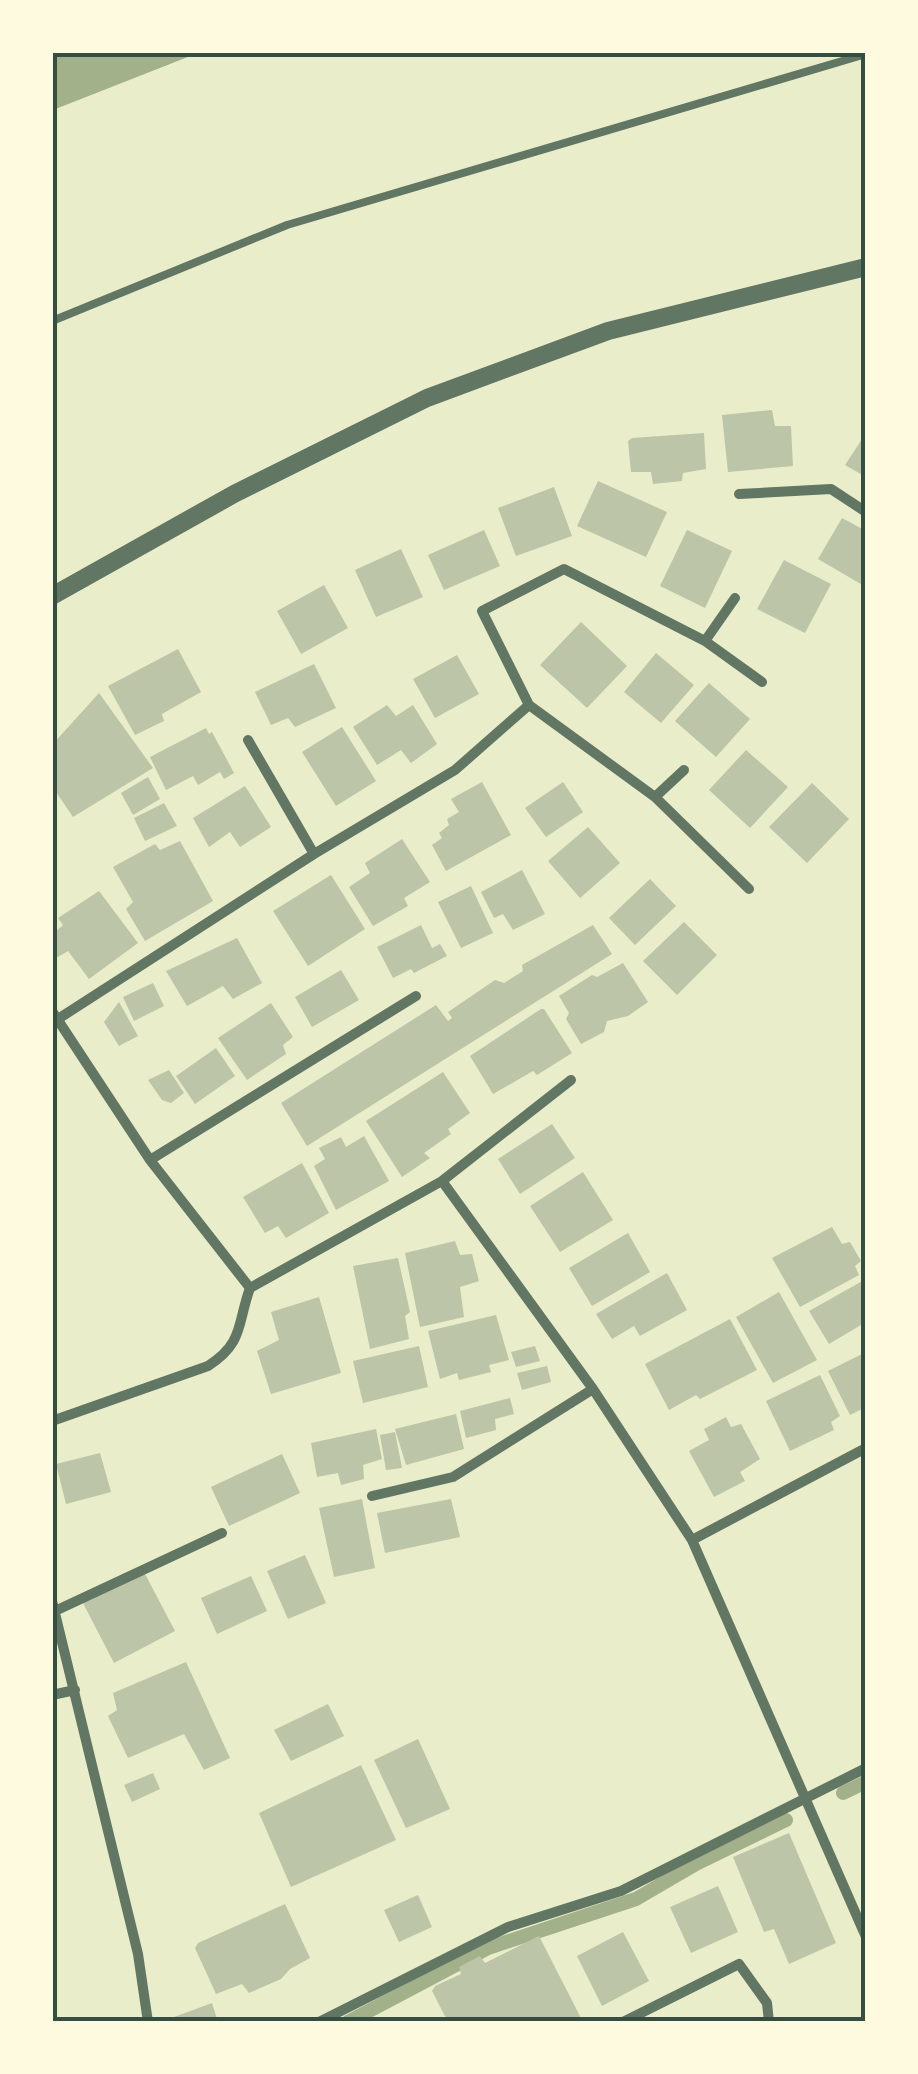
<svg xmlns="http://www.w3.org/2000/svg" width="918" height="2074" font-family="'Varela Round',sans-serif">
  <rect width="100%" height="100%" fill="#e9edc9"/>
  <!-- water -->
  <path fill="#a3b18a" d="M53 52H198V53L53 110Z"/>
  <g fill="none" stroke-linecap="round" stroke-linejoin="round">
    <!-- stream -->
    <path stroke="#a3b18a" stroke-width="14" d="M843 1793 866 1782
      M348 2022 488 1948 636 1899 696 1864 786 1820"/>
  </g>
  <!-- building -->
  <path fill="#bcc5a7" d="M772 410 775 426H791L793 466 728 472 722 415Z
    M704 433 706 469 683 473 682 481 653 484 651 472H631L628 441 632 438Z
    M866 433V477L845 465Z
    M598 481 667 512 646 557 577 526Z
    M554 487 572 536 516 556 498 508Z
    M842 518 866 531V587L818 559Z
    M484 530 500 566 444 590 428 555Z
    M687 530 732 551 705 608 660 586Z
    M401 549 423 597 376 617 355 570Z
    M784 560 831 584 805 633 757 609Z
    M324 585 348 628 301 654 277 611Z
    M581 622 627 666 587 708 540 665Z
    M178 649 201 692 162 714 164 721 135 735 108 686Z
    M656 653 694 685 661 723 624 692Z
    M457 655 479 694 435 718 413 679Z
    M314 664 336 708 295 727 288 718 271 725 255 692Z
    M709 683 750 719 716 757 675 721Z
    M99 693 153 768 73 817 52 786V745Z
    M387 705 396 716 413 705 437 744 411 763 401 750 377 765 353 727Z
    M342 727 376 781 336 806 302 752Z
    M206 728 209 734 212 732 234 773 224 779 220 772 198 785 193 776 166 790 150 757Z
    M746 750 788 787 750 828 709 790Z
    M148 777 160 799 133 815 121 793Z
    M482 782 511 835 446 871 432 845 442 838 439 833 449 825 447 819 459 812 451 799Z
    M563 782 583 812 546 837 525 808Z
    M812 783 849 819 807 863 769 827Z
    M245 786 271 827 240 847 230 832 209 847 193 818Z
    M164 803 177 826 145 841 134 818Z
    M588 827 620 863 580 898 548 861Z
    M402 839 430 882 404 898 408 906 373 926 349 887 370 873 365 863Z
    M180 841 213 901 145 941 126 909 133 902 113 867 155 844 160 850Z
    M522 870 545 914 513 930 503 914 494 918 481 892Z
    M331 875 365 929 308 966 273 911Z
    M650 879 676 906 635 945 609 918Z
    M471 886 493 933 461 948 438 902Z
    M99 891 138 943 89 979 68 951 56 958 52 954V935L63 925 58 918Z
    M684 922 717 955 677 995 643 961Z
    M421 925 432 948 440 944 447 956 414 973 411 969 393 978 377 947Z
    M593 925 612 954 307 1146 281 1103 436 1005 448 1021 452 1018 448 1012 495 980 504 983 523 971 522 965Z
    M237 938 262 983 233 999 223 986 187 1006 166 971Z
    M623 963 648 1002 628 1016 607 1021 604 1032 581 1044 566 1019 569 1013 559 996 592 975 597 977Z
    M341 970 359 1000 312 1027 295 997Z
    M153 983 164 1006 134 1021 123 997Z
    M119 1002 138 1036 119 1046 104 1022Z
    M271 1003 293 1037 283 1045 286 1054 247 1080 218 1038Z
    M541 1009H544L572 1053 537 1075 533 1071 493 1094 470 1056Z
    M216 1048 235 1076 195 1104 176 1076Z
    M169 1070 184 1093 171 1103 162 1100 148 1080Z
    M443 1072 470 1113 448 1129 451 1134 424 1153 430 1158 402 1177 366 1121Z
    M552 1124 575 1158 520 1194 498 1159Z
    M364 1136 389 1181 336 1210 314 1166 325 1159 319 1148 341 1137 346 1147Z
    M302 1163 329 1213 286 1238 278 1226 265 1233 243 1197Z
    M583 1172 613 1220 560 1252 530 1206Z
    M832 1227 842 1244 850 1242 861 1261 855 1266 859 1275 800 1307 772 1258Z
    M628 1233 650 1272 592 1306 569 1268Z
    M455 1241 460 1255 472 1254 479 1281 460 1287 464 1317 420 1327 405 1253Z
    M398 1258 410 1312 405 1316 409 1339 370 1349 353 1266Z
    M667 1273 687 1310 640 1336 634 1326 612 1339 596 1314Z
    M866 1279V1322L829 1344 809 1311Z
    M779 1292 817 1360 773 1383 736 1317Z
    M319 1297 341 1373 271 1394 257 1351 279 1340 271 1312Z
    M496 1315 509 1360 489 1365 491 1372 459 1380 457 1373 440 1379 428 1331Z
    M730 1319 757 1370 700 1399 696 1395 669 1410 645 1364Z
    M419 1346 428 1387 363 1403 353 1361Z
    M535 1346 540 1361 516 1367 511 1352Z
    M866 1352V1407L850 1415 828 1371Z
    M547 1366 551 1382 522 1390 517 1373Z
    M820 1375 840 1416 831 1422 834 1430 790 1451 766 1401Z
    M510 1398 514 1414 495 1419 496 1430 466 1438 460 1411Z
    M456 1414 464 1449 406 1465 395 1429Z
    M726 1417 731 1427 741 1424 760 1459 740 1472 745 1481 714 1497 689 1451 709 1440 704 1429Z
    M376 1429 382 1459 363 1465 364 1479 341 1485 338 1473 317 1477 311 1443Z
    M395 1432 402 1468 386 1470 380 1435Z
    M100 1453 111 1492 66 1504 56 1464Z
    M282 1454 300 1493 229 1526 211 1487Z
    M362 1499 375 1568 334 1577 319 1508Z
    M451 1499 460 1537 385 1553 377 1513Z
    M305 1555 326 1603 288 1619 267 1571Z
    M144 1572 175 1631 114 1663 83 1603Z
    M251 1576 267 1611 217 1634 201 1598Z
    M186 1662 230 1758 204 1770 184 1734 128 1758 108 1716 117 1710 113 1693Z
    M328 1704 344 1736 291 1761 274 1730Z
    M418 1739 450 1809 406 1828 374 1760Z
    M361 1765 396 1840 291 1887 259 1813Z
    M153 1773 160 1789 132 1802 124 1785Z
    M789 1833 836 1943 789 1964 774 1929 764 1932 733 1857Z
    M718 1886 738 1932 691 1953 670 1907Z
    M418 1895 432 1927 399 1942 384 1910Z
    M285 1904 310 1958 290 1969 281 1979 249 1993 242 1984 216 1994 195 1948 198 1943Z
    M623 1932 649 1981 602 2006 577 1956Z
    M539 1936 583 2022H448L432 1991 435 1986 461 1974 459 1967 480 1956 485 1963Z
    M212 2003 218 2022H176L174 2017Z"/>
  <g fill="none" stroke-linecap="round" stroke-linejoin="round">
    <!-- service -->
    <path stroke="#617663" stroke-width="8" d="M52 321 287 225 866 54"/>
    <!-- minor -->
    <path stroke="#617663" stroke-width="10" d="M739 494 831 489 866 512
      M705 641 735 598
      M248 740 314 854
      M655 797 684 770
      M749 889 655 797 529 705 482 611 564 569 705 641 762 682
      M52 1011 150 1160 250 1288
      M58 1019 314 854 455 770 529 705
      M150 1160 416 996
      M442 1181 571 1080
      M52 1421 208 1366C244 1343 237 1324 250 1288L442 1181 593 1389 692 1540 866 1937
      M372 1496 453 1477 593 1389
      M692 1540 866 1448
      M52 1601 138 1954 148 2022
      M55 1611 222 1533
      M52 1695 75 1690
      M319 2022 508 1927 621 1891 866 1768
      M623 2022 739 1964 767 2003 769 2022"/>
    <!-- tertiary -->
    <path stroke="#617663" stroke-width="18" d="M52 596 234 494 427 398 608 331 866 267"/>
  </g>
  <!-- border -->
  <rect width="918" height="2074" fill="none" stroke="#fefae0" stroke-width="110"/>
  <rect x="55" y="55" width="808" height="1964" fill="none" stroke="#344e41" stroke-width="4"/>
</svg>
